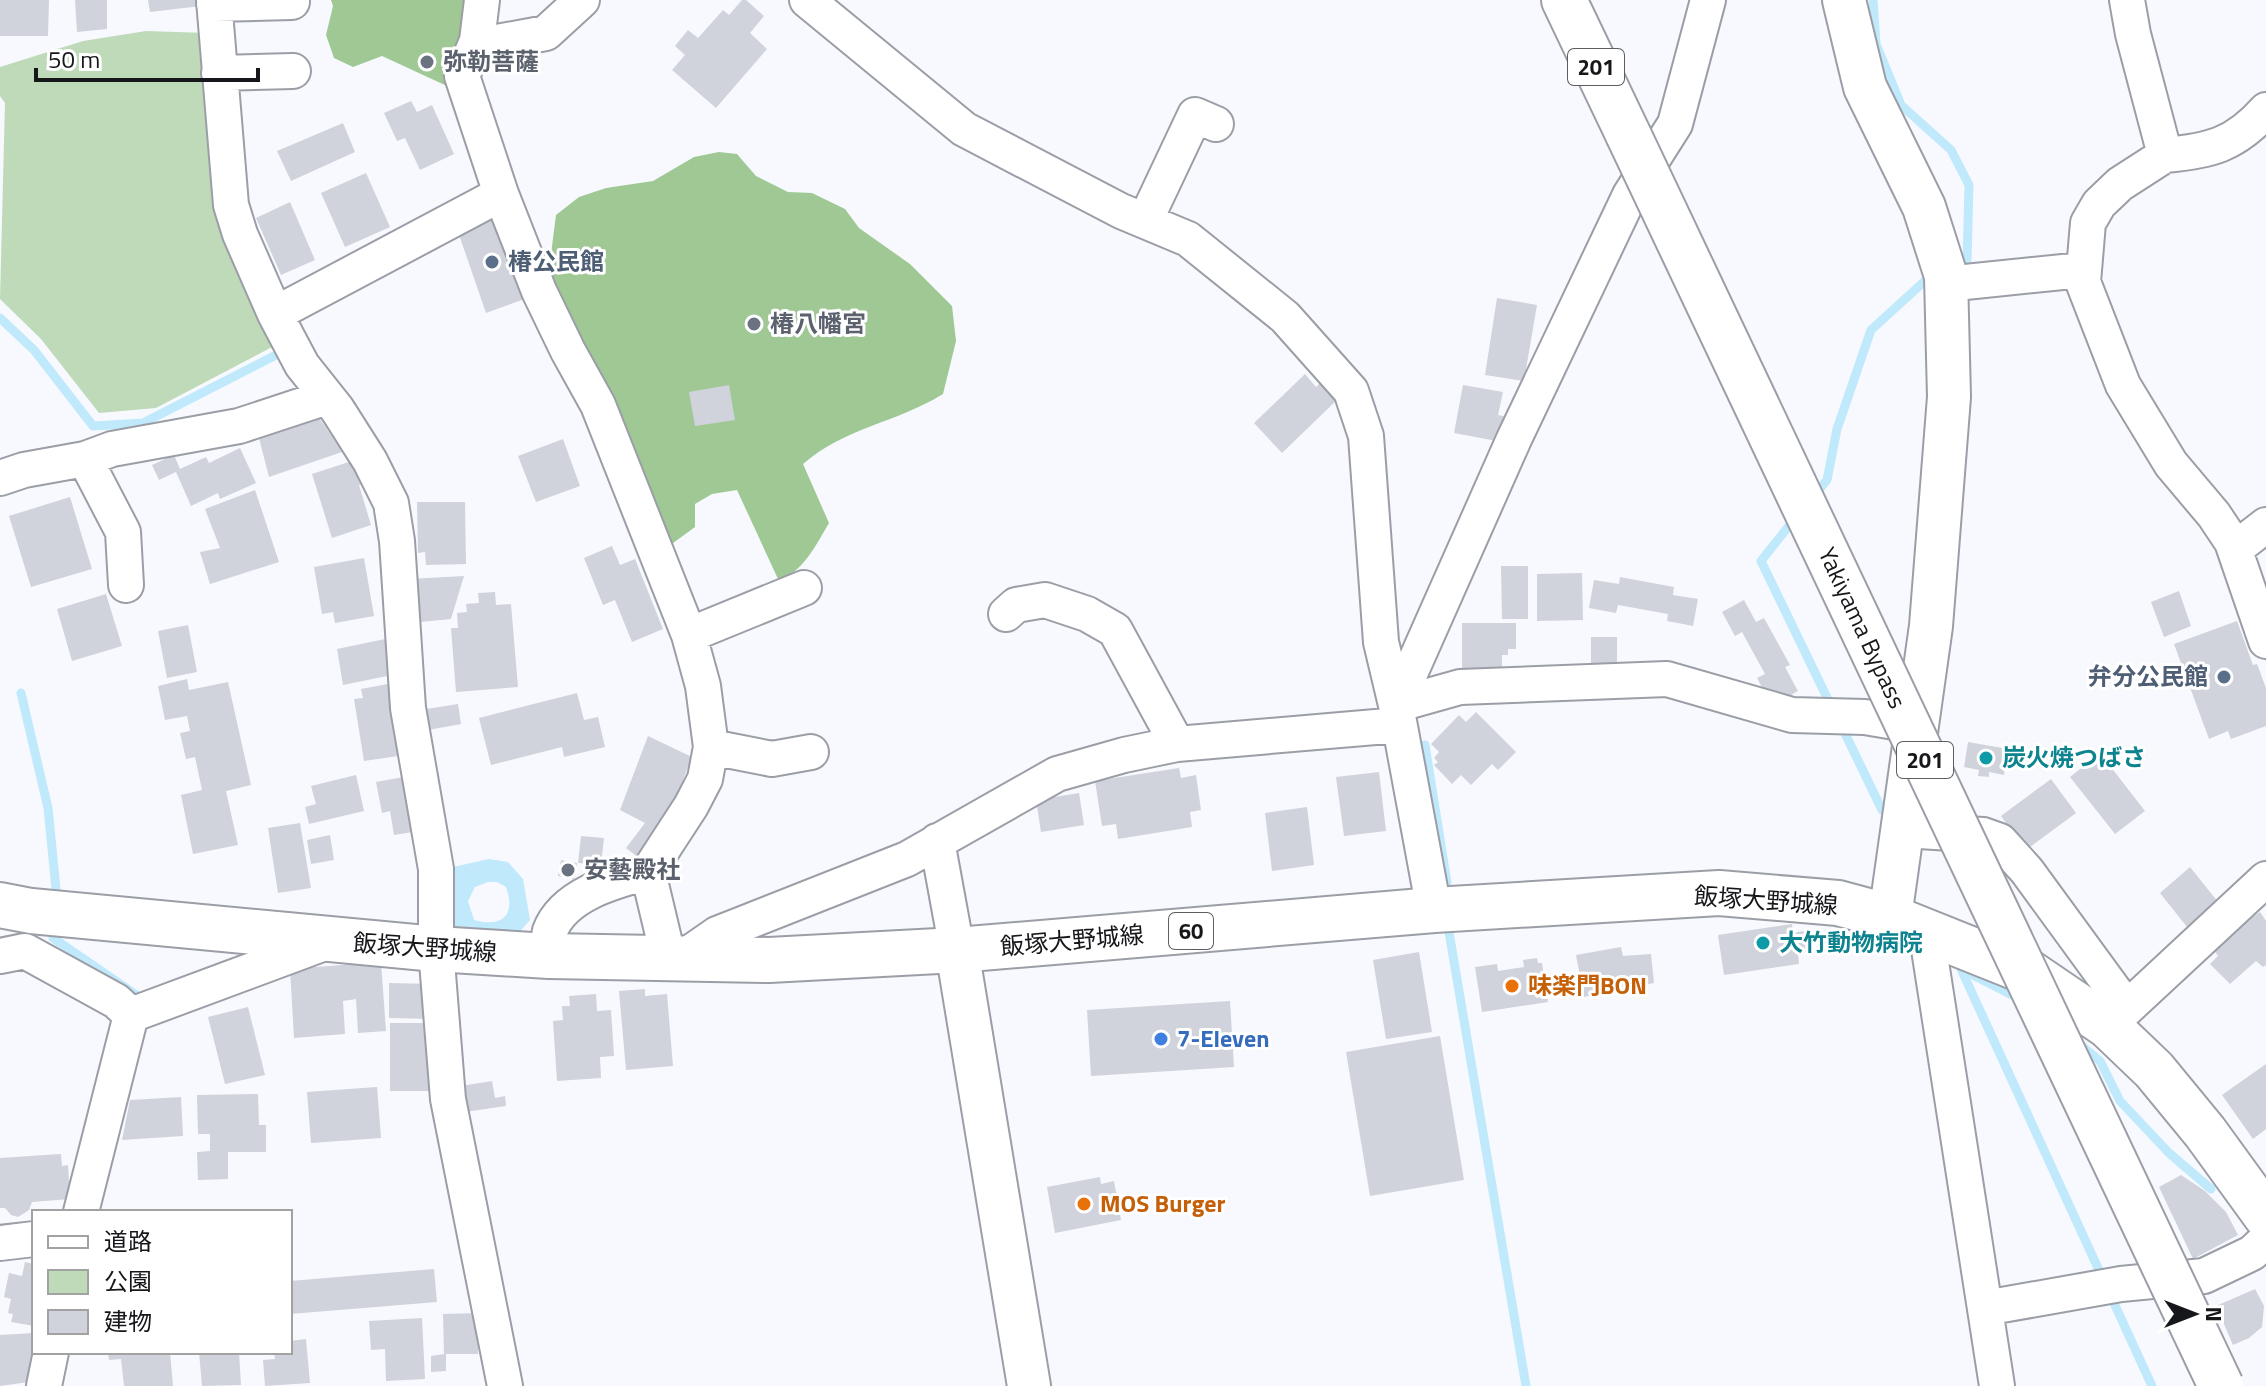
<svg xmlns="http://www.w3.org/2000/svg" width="2266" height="1386" font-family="'Titillium Web','Noto Sans JP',sans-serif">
  <rect width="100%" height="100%" fill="#f7f9fe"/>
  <!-- green -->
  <path fill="#bfdab9" d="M146 31 208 33 274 346 156 408 99 413 41 339 0 299 5 103 0 96V67L83 41Z"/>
  <!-- forest -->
  <path fill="#9fc895" d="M331 0H475L447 86 382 56 353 67 334 58 326 35 333 6Z
    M719 152 737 154 756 176 788 192 812 193 845 209 859 228 910 264 952 306 956 341 943 394C896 423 846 427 803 464L829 523C817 543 802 575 778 579L737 490 712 494 695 504V527L669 546 546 293 556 215 579 197 606 188 653 181 694 157Z"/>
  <!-- water -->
  <path fill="#c0e9fb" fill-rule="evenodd" d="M489 859 508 862 523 879 530 920 515 937 451 935 444 869ZM488 882H497L506 887C516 915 503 928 474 920L468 901 475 887Z"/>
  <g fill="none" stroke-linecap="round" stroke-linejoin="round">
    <!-- stream -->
    <path stroke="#c0e9fb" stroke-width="9" d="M1873 0 1876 44 1901 105 1951 150 1969 185 1967 262
      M0 318 34 350 93 426 143 423 274 356
      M1813 497 1827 480 1837 429 1871 330 1927 279
      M1796 517 1761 561 1833 710
      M21 693 48 808 56 889
      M1840 723 1882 810
      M1425 745 1447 883
      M1449 932 1526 1386
      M53 938 142 999
      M1961 969 2152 1386
      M1961 969 2022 1000
      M2078 1043 2100 1061 2120 1101 2169 1153 2211 1189"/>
  </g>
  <!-- building -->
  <path fill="#d0d3dc" d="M0 0H49L48 36H0Z
    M75 0H107V29L77 32Z
    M148 0H200L201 6 150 12Z
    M742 0H746L764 16 750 33 767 49 716 108 672 70 685 55 675 46 688 30 698 38 723 10 729 15Z
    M411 101 417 112 432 105 454 154 420 170 405 138 397 141 384 113Z
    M343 123 355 152 291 181 277 151Z
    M366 173 390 227 345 247 321 193Z
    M290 202 315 260 281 275 256 218Z
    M499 211 527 298 486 313 456 226Z
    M1497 298 1537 305 1524 381 1485 375Z
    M1305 374 1316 387 1323 380 1340 397 1282 453 1254 423Z
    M729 385 735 420 695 426 689 392Z
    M1463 385 1503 392 1498 415 1507 417 1502 442 1454 433Z
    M318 416 342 452 269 477 258 434Z
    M563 439 580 486 536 502 518 456Z
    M240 448 256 483 220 499 218 493 191 506 176 472 159 480 152 465 174 455 180 469 206 457 209 463Z
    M358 459 366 483 359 485 371 525 332 538 312 474Z
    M255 490 279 562 210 584 200 552 220 548 205 509Z
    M70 497 92 569 31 587 9 516Z
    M417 502H465L466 564 426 565 425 552 418 553Z
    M612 546 620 565 635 559 663 629 632 642 615 600 603 605 584 558Z
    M364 558 374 616 335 623 333 612 322 614 314 567Z
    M1501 566H1528V619H1502Z
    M1582 573 1583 620 1537 621V574Z
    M464 576 451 619 410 623 409 579Z
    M1620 577 1674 587 1673 595 1698 599 1693 626 1667 621 1668 614 1618 605 1616 613 1589 608 1594 580 1619 584Z
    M2179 591 2191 626 2164 637 2151 602Z
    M495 592 496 605 511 604 518 687 456 692 451 628H458L457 613 467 612 466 604 479 603 478 593Z
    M106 594 122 646 72 661 57 609Z
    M1744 600 1756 622 1764 618 1790 665 1785 667 1798 691 1772 706 1757 678 1765 674 1742 632 1735 636 1722 612Z
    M2237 621 2253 665 2257 664 2266 688V726L2231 739 2228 731 2209 739 2174 644Z
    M1462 623H1516V649H1508V655H1502V668H1462Z
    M188 625 197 672 167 678 158 631Z
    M1591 637H1617V672H1591Z
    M390 638 397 674 343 685 337 649Z
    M187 679 189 690 228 682 251 785 226 791 238 845 193 854 181 795 202 790 195 757 186 759 180 733 190 731 187 716 165 720 158 686Z
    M393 683 405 755 364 761 354 699 363 698 361 689Z
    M577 693 584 720 598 717 605 747 564 757 562 747 491 765 479 718Z
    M458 704 461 724 423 731 420 710Z
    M1476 712 1516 752 1498 770 1492 764 1471 785 1461 775 1452 784 1434 765 1438 762 1434 758 1439 752 1431 744 1459 715 1466 722Z
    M648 736 692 757 663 830 643 861 626 848 645 823 620 810Z
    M1968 742 2008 749 2004 775 1989 772V777L1978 776 1979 770 1964 767Z
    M2100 753 2145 811 2115 834 2070 777Z
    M1179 768 1181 778 1196 775 1201 810 1190 812 1192 827 1118 839 1116 824 1102 826 1095 781Z
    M1379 772 1386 831 1344 836 1336 777Z
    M356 775 364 811 309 824 305 807 316 804 311 786Z
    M409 776 419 831 394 835 390 811 382 813 376 782Z
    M2051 779 2076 813 2026 850 2001 816Z
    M1079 793 1084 825 1041 832 1036 800Z
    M1307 807 1314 865 1272 871 1265 813Z
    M300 823 311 888 278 893 268 828Z
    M330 835 334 860 311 864 307 840Z
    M581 836 604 838 601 865 578 863Z
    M561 860 577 863 574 879 558 876Z
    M2190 867 2222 907 2191 932 2160 893Z
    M2260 912 2266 921V965L2263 967 2256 961 2230 984 2210 964 2218 956 2211 946Z
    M1792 924 1793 933 1804 931 1807 952 1798 953 1799 964 1724 975 1718 935Z
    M1621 947 1623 956 1651 954 1654 983 1584 997 1576 955Z
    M1419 952 1432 1032 1386 1039 1373 960Z
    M1537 958 1538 963H1542L1548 1002 1482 1012 1475 967 1497 964 1498 971 1524 967 1523 960Z
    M381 962 386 1031 358 1033 356 999 343 1001 345 1034 294 1038 290 969Z
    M389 983 436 984 435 1019 389 1018Z
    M645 989V996L667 994 673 1066 626 1070 619 991Z
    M596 994 597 1011 611 1010 614 1056 600 1057 601 1078 557 1081 553 1021 563 1020 562 1006H570L569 996Z
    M1230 1001 1234 1067 1091 1076 1087 1010Z
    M248 1007 265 1075 225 1084 208 1017Z
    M390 1023H435L436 1076H429V1091H390Z
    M1440 1036 1464 1180 1370 1196 1346 1052Z
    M2266 1064V1129L2253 1139 2222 1095Z
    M492 1081 495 1098 505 1096 506 1106 465 1112 461 1086Z
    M377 1087 381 1138 311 1143 307 1092Z
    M258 1094 259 1125H266V1152H228V1179L198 1180 197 1152 210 1151V1134H198L197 1095Z
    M181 1097 183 1136 122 1140 130 1100Z
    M61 1154 62 1166 68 1165 70 1199 32 1202 29 1210 18 1217 11 1215 5 1208H0V1158Z
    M2181 1175 2205 1191 2226 1212 2238 1235 2193 1259 2159 1187Z
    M1100 1177 1101 1184 1114 1181 1121 1220 1055 1233 1047 1187Z
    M25 1262 34 1264V1326L11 1322 13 1314 8 1313 11 1299 4 1297 9 1273 22 1276Z
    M434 1269 437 1302 290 1314V1281Z
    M2255 1289 2264 1306 2262 1327 2249 1338 2233 1345 2216 1306Z
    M478 1313V1354H446V1371L431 1372V1356L444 1354 443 1314Z
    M422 1318 425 1379 386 1381 385 1349 371 1350 369 1321Z
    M34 1333 29 1382 0 1386V1335Z
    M306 1339 310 1383 265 1386 263 1360 275 1359 274 1352H290V1341Z
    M108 1352H170L173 1386H124L121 1359 109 1360Z
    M199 1352H239L241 1385 202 1386Z"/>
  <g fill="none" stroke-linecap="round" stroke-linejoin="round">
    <defs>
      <path id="minor" d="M214 0 231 205 240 234 275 314
        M482 0 477 41 462 76 501 194 275 314 302 365 337 409 370 461 391 503 397 541 408 708 436 869V949L448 1099 505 1386
        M807 0 964 129 1121 211 1188 239 1285 317 1351 391 1366 436 1381 642 1396 705 1434 910
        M2127 0 2133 34 2165 155 2120 184 2099 204 2088 223 2083 282 2123 385 2171 464 2214 515 2232 542 2266 641
        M214 4 292 2
        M477 41 497 42 546 33 582 0
        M219 73 293 71
        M2165 155C2210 151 2235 145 2266 110
        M501 194 539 291 568 351 598 405 689 635 703 686 711 747 705 779 691 806 648 872 669 960
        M1145 221 1195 115 1216 124
        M1946 284 2082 270
        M85 459 123 532 126 585
        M0 478 24 470 85 459 112 449 239 426 327 397
        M2235 549 2266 525
        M1006 614 1016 605 1045 600 1087 614 1115 630 1177 744
        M689 635 804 588
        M1396 705 1514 439 1630 195 1675 124 1708 0
        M1396 705 1460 687 1667 679 1792 715 1865 717 1918 726
        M711 747 772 759 811 752
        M1903 830 1983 835 2000 841 2027 871 2127 1008
        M937 841 957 950
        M1926 930 1997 1386
        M0 956 25 951 116 1001 131 1015
        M549 956C549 949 548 938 550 931 564 894 615 881 648 872
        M681 959 717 934 907 859 1057 774 1124 755 1177 744 1399 725
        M131 1015 330 941
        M2111 1023 2266 879
        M81 1212 131 1015
        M0 1243 34 1239
        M1985 1308 2121 1284 2204 1276 2252 1253 2266 1240
        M44 1386 51 1352"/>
      <path id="tertiary" d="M1844 0 1865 87 1924 207 1946 276 1949 397 1931 626 1890 917
        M957 950 1029 1386"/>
      <path id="primary" d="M0 905 31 911 436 949 549 956 769 960 957 950 1434 910 1719 893 1838 903 1890 917 2030 973 2108 1026 2154 1070 2205 1132 2266 1216"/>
      <path id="trunk" d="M1564 0 1628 134"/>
    </defs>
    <!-- minor casing -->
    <use href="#minor" stroke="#9b9ea6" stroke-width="38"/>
    <!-- tertiary casing -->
    <use href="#tertiary" stroke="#9b9ea6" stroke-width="46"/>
    <!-- primary casing -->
    <use href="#primary" stroke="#9b9ea6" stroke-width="48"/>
    <!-- trunk casing -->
    <use href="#trunk" stroke="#9b9ea6" stroke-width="48"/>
    <!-- minor -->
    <use href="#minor" stroke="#fff" stroke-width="34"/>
    <!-- tertiary -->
    <use href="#tertiary" stroke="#fff" stroke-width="42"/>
    <!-- primary -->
    <use href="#primary" stroke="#fff" stroke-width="44"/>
    <!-- trunk -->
    <use href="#trunk" stroke="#fff" stroke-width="44"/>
    <defs>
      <path id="trunk-bridge" d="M1628 134 2221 1386"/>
    </defs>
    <!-- trunk-bridge casing -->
    <use href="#trunk-bridge" stroke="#9b9ea6" stroke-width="48" stroke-linecap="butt"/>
    <!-- trunk-bridge -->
    <use href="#trunk-bridge" stroke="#fff" stroke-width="44"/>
  </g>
  <!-- markers -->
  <g fill="#6b7280" stroke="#fff" stroke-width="3">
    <circle cx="427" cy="62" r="8"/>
    <circle cx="754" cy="324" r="8"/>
    <circle cx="568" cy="870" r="8"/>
  </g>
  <g fill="#5c6f8a" stroke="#fff" stroke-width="3">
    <circle cx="492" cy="262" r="8"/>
    <circle cx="2224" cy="677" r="8"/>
  </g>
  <g fill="#0f9aa8" stroke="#fff" stroke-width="3">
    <circle cx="1986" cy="758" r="8"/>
    <circle cx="1763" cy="943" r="8"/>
  </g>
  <g fill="#e8710a" stroke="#fff" stroke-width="3">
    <circle cx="1512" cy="986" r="8"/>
    <circle cx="1084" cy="1204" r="8"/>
  </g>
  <circle fill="#3f7fe0" stroke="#fff" stroke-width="3" cx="1161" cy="1039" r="8"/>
  <g text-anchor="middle" stroke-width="6" stroke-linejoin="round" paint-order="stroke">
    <!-- shield labels -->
    <g fill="#fff" stroke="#5c5d5f" stroke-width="2">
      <rect x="1568" y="49" width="56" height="36" rx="6"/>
      <rect x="1897" y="742" width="56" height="36" rx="6"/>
      <rect x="1169" y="913" width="44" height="36" rx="6"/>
    </g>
    <g font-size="22" font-weight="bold" fill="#16171a">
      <text x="1596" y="75">201</text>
      <text x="1925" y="768">201</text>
      <text x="1191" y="939">60</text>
    </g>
    <!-- worship labels -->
    <g font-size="24" font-weight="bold" fill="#5b616d" stroke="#fff" text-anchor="start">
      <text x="443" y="70">弥勒菩薩</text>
      <text x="770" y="332">椿八幡宮</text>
      <text x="584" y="878">安藝殿社</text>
    </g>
    <!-- service labels -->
    <g font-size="24" font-weight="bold" fill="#4e5e75" stroke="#fff" text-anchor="start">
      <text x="508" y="270">椿公民館</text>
      <text x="2208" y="685" text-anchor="end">弁分公民館</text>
    </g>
    <!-- street labels -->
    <g font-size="24" fill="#16171a" stroke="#fff">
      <text transform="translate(1862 628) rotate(65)" y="8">Yakiyama Bypass</text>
      <text transform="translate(1766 901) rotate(4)" y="8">飯塚大野城線</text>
      <text transform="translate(1072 941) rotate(-5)" y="8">飯塚大野城線</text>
      <text transform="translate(425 948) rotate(4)" y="8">飯塚大野城線</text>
    </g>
    <!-- culture labels -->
    <g font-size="24" font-weight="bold" fill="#0d838f" stroke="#fff" text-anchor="start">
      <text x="2002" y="766">炭火焼つばさ</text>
      <text x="1779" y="951">大竹動物病院</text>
    </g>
    <!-- food labels -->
    <g font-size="24" font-weight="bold" fill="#c56008" stroke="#fff" text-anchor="start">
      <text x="1528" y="994">味楽門BON</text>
      <text x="1100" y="1212">MOS Burger</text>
    </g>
    <!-- shop labels -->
    <g font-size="24" font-weight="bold" fill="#366cbe" stroke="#fff" text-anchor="start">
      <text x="1177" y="1047">7-Eleven</text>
    </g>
  </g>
  <!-- legend -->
  <rect x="32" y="1210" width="260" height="144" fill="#ffffff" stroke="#a2a2a3" stroke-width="2"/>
  <rect x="48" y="1236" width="40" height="12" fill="#ffffff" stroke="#a2a2a3" stroke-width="2"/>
  <text x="104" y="1250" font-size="24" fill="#16171a">道路</text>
  <rect x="48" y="1270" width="40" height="24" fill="#bfdab9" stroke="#a2a2a3" stroke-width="2"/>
  <text x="104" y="1290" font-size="24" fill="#16171a">公園</text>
  <rect x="48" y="1310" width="40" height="24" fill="#d0d3dc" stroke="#a2a2a3" stroke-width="2"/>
  <text x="104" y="1330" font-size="24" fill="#16171a">建物</text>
  <!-- north arrow -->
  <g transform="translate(2194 1314) rotate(90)" stroke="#ffffff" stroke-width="6" paint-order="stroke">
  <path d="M0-6L14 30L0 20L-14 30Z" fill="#16171a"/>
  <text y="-12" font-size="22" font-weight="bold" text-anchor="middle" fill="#16171a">N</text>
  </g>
  <!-- scale -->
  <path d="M36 68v12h222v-12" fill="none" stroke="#16171a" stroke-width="4"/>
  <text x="48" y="68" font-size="24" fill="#16171a" stroke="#ffffff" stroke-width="6" paint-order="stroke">50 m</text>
</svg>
